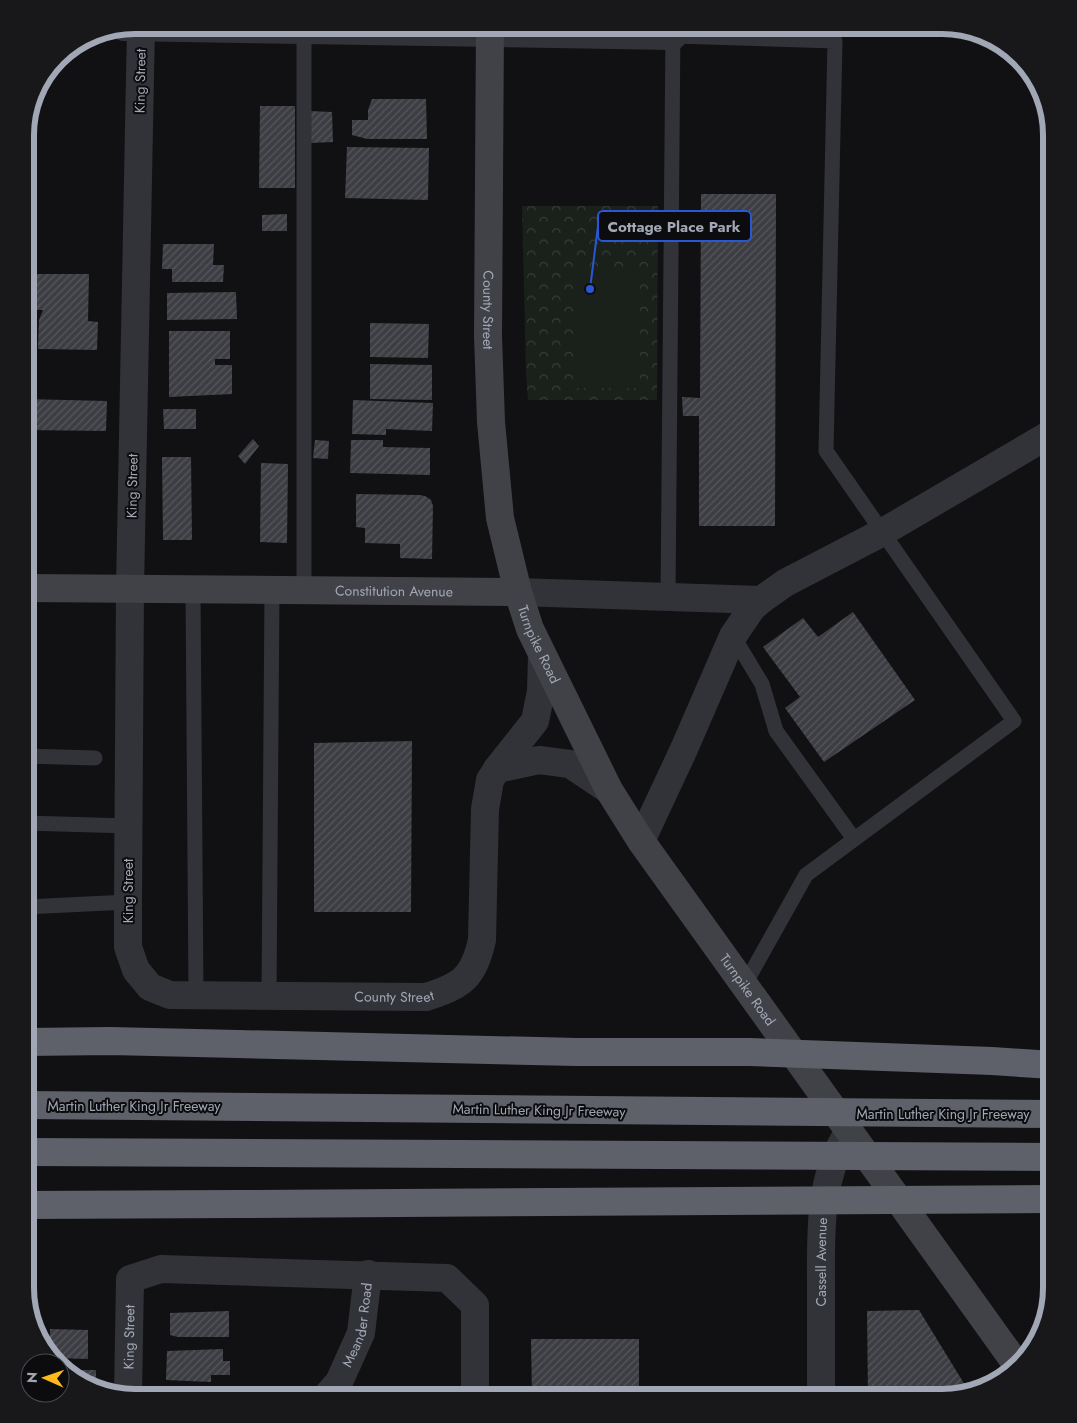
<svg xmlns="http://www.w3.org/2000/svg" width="1077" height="1423" font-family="Jost,sans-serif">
  <defs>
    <pattern id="park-crowns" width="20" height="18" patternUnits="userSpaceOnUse" patternTransform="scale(1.25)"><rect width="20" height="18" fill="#19211a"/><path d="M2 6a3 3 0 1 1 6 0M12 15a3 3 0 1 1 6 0" fill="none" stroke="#373e39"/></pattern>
    <pattern id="building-hatch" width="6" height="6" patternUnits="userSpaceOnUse" patternTransform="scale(1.25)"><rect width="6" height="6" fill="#3d3e43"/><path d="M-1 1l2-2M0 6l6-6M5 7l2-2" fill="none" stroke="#56575c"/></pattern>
  </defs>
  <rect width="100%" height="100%" fill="#111113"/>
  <!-- park -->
  <path fill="url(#park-crowns)" d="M522 206H658L657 400H528L526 373Z"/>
  <!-- garden -->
  <path fill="#19211a" d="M577 267H640V388H577Z"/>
  <!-- building -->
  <path fill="url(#building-hatch)" d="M372 99H426L427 139H367L352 135V120H368V110Z
    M260 106H295V188H259Z
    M310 111 332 112 333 142 310 143Z
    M347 147 429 148 428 200 345 198Z
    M701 194H776L775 526H699V416H683L682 397 700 398Z
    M287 214V231H262V215Z
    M163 244H214L213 265H224L223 282H172V269H162Z
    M27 274H89L88 321 98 322 97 350 38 349 39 320 43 310H25V284H27Z
    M236 292 237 319 167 320V293Z
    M370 323 429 324 428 358 370 357Z
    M169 331H230V359H215V365H232V394L169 397Z
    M370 364 432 365V400L370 399Z
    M25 399 107 401 106 431 25 430Z
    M353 400 433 403 432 431 386 429V435L352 434Z
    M163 409H196V429H164Z
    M253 439 259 446 245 464 238 456Z
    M315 440 329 441 328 459 313 458Z
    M351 440H383V447L430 448V475L350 473Z
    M162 457H191L192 540H163Z
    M261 463 288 464 287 543 260 542Z
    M356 494 419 495 425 496 431 500 433 506 432 559 400 558V544L365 543V528L356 527Z
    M853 612 915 700 824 762 785 708 800 697 763 647 803 618 818 637Z
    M412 741 411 912H314V743Z
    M919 1310 968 1390 943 1398H868L867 1311Z
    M229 1311V1337H178L170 1335V1313Z
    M50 1329 88 1330V1359L53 1358 43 1349 40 1338H50Z
    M531 1339H639V1398H532Z
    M223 1349V1361H230V1375H211V1382L166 1380 167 1351Z
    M66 1370H96V1388L80 1383Z"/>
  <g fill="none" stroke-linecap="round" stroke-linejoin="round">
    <!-- lane -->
    <path stroke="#323338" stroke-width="15" d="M673 36 835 41 826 451 1014 721 806 875 745 984
      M193 590 196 995
      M304 591V25
      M668 597 673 29
      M733 636 762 684 776 731 854 839
      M25 756 95 758
      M25 823 129 826
      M25 907 128 902
      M269 996 272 590"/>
    <!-- street -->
    <g stroke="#323338" stroke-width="28">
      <path id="s1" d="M141 25 130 589 128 902V947L136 970 150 987 170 995 426 997C462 986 474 977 482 940L485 809 490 780 497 769"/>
      <path d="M124 27 673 36"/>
      <path d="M518 592 761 600"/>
      <path d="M542 655 541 691 535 721 497 769 539 760 570 764 609 790"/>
      <path d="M641 841 684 749 733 636 752 608 761 600 785 583 883 532 1052 433"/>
      <path id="s2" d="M128 1396 130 1279 161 1269 447 1278 475 1305V1398"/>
      <path id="s3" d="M325 1398 339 1382 361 1333 368 1274"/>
      <path id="s4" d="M821 1398C821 1361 821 1324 821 1288 821 1235 818 1183 846 1136"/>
    </g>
    <!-- secondary -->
    <g stroke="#404248" stroke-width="28">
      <path id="s5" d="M490 25 488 336 491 422 500 518 518 592 530 629 609 790 641 841 1017 1365"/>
      <path id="s6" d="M25 588 518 592"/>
    </g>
    <!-- highway -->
    <path stroke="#5e616a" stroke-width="28" d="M25 1042 110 1041 238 1044
      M25 1205 238 1204"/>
    <!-- highway-bridge -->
    <path stroke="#5e616a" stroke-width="28" d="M238 1044 577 1052H749L992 1061 1052 1065
      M25 1105 1052 1114
      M25 1152 1052 1157
      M238 1204 1052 1199"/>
  </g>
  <g text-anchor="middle" stroke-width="4" stroke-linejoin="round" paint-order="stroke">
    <!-- street labels -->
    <g font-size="14" fill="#a1a7b5" stroke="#0c0c0e">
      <text transform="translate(140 81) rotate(-89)" y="5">King Street</text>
      <text dy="5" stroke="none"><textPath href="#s5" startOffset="285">County Street</textPath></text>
      <text transform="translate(132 486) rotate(-89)" y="5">King Street</text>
      <text dy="5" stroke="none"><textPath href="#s6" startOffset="369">Constitution Avenue</textPath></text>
      <text dy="5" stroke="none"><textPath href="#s5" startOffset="626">Turnpike Road</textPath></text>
      <text transform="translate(128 891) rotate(-90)" y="5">King Street</text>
      <text dy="5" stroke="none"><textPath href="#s5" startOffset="1031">Turnpike Road</textPath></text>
      <text dy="5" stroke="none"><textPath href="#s1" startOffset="1214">County Street</textPath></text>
      <text x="134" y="1111">Martin Luther King Jr Freeway</text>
      <text transform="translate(539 1110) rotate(1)" y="5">Martin Luther King Jr Freeway</text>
      <text x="943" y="1119">Martin Luther King Jr Freeway</text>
      <text dy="5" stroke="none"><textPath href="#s4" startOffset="136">Cassell Avenue</textPath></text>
      <text dy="5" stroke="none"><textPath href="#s3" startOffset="82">Meander Road</textPath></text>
      <text dy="5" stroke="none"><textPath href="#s2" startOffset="59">King Street</textPath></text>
    </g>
  </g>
  <!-- crop -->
  <path d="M0 0H1077V1423H0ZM135 34H942A101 101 0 0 1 1043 135V1288A101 101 0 0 1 942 1389H135A101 101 0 0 1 34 1288V135A101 101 0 0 1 135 34Z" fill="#18181b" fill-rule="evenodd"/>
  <path fill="none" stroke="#a1a7b5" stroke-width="6" d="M135 34H942A101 101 0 0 1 1043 135V1288A101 101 0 0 1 942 1389H135A101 101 0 0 1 34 1288V135A101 101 0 0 1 135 34Z"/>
  <!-- callouts -->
  <path fill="none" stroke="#2a57d4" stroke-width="2" d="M590 289L598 226"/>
  <circle fill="#2a57d4" stroke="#0c0c0e" stroke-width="2" cx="590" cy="289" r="5"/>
  <rect fill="#0c0c0e" stroke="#2a57d4" stroke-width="2" x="598" y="211" width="153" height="30" rx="5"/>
  <g font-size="15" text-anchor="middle" font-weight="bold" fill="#a1a7b5">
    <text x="674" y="232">Cottage Place Park</text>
  </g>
  <!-- north arrow -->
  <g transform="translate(45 1378) rotate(272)"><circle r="24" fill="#0c0c0e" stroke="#484a51"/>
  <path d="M0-4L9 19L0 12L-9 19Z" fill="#ffb91d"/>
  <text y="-8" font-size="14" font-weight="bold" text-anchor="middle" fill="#a1a7b5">N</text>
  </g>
</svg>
